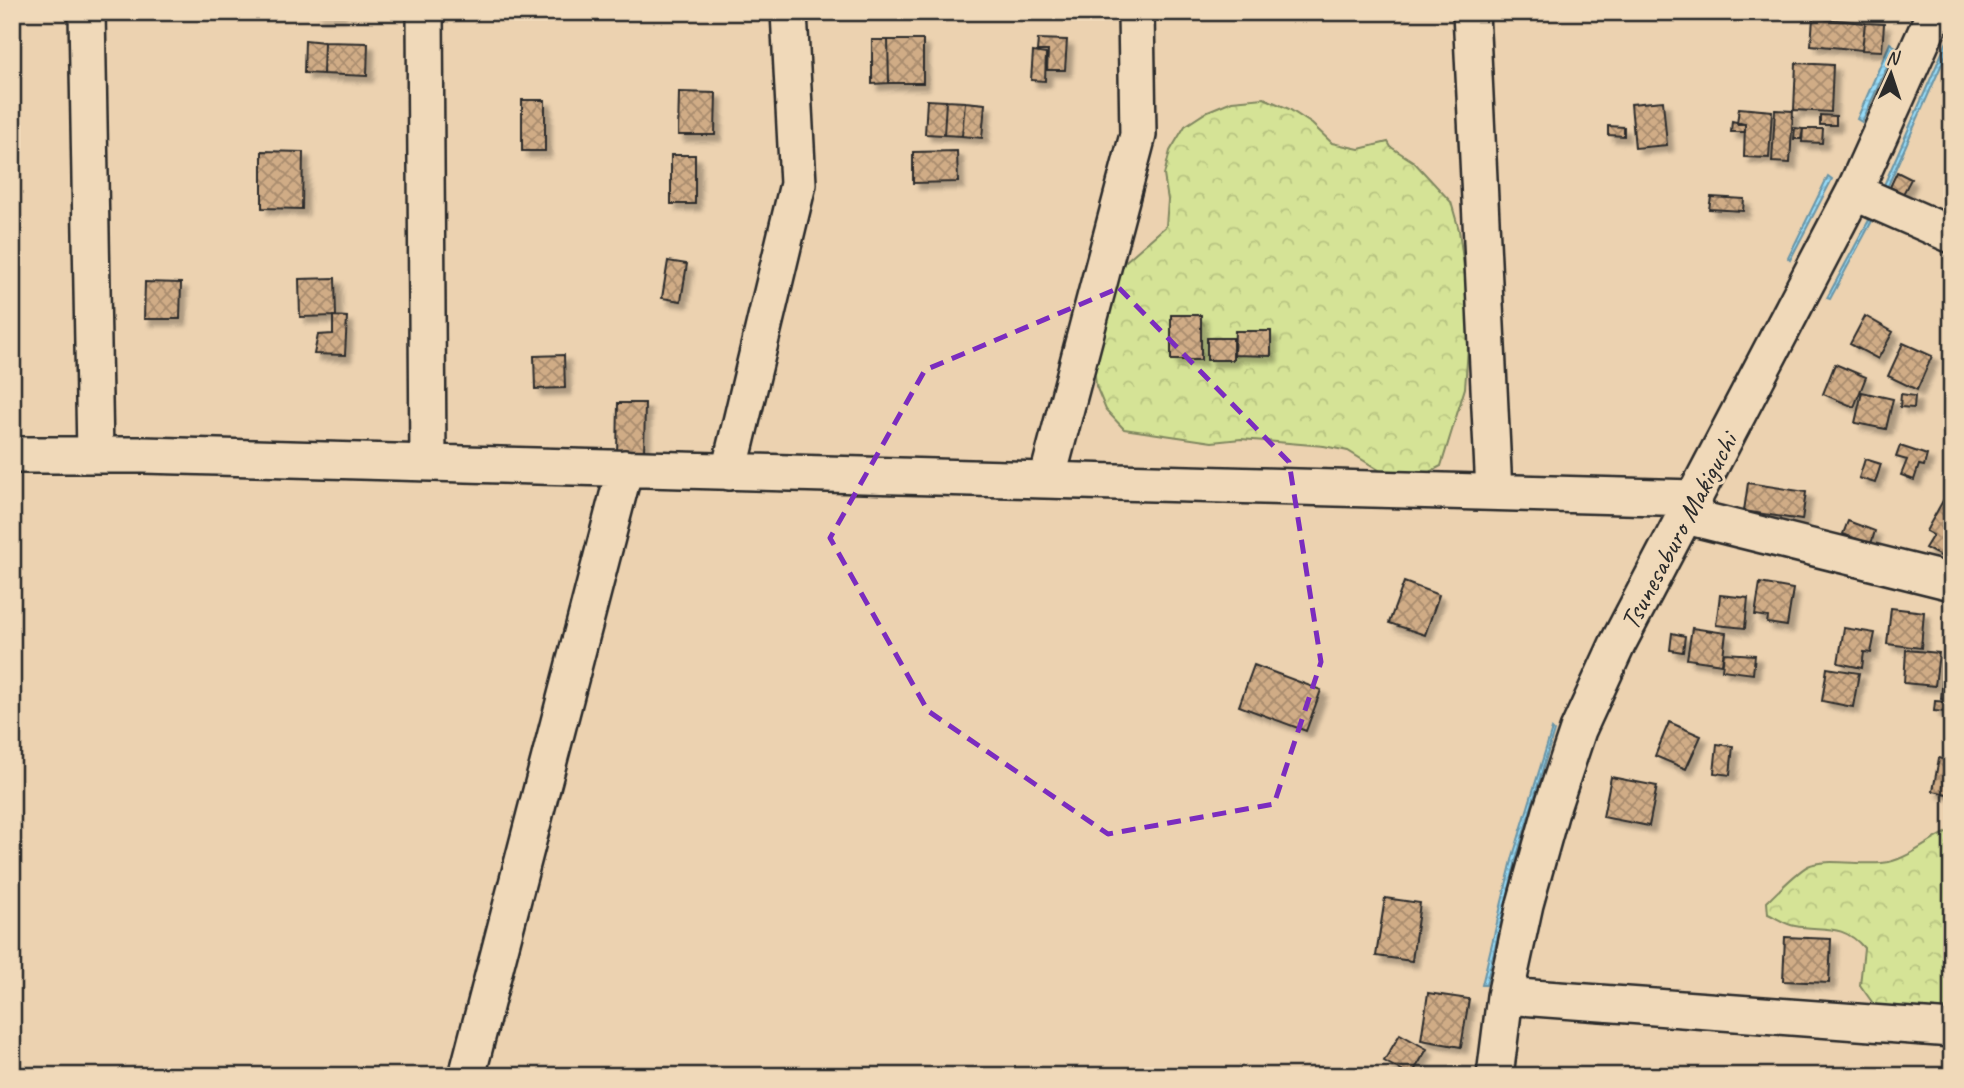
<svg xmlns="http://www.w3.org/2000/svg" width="1964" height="1088" font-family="Caveat,sans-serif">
  <defs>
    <pattern id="forest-crowns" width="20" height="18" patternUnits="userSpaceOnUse" patternTransform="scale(1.75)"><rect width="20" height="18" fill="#d5e396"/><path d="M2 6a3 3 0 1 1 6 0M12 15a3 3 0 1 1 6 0" fill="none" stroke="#b7c381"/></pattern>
    <pattern id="water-rules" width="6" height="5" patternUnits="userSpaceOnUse" patternTransform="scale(1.75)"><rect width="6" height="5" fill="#96dbf8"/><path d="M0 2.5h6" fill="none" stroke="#81bcd5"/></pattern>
    <pattern id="building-cross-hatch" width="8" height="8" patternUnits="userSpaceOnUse" patternTransform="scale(1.75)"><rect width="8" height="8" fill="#d0ac86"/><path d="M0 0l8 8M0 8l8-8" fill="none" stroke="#a98c6e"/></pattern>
    <filter id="shadow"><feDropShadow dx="6" dy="6" stdDeviation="2" flood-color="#0004"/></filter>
  </defs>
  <rect width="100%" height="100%" fill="#ecd2b0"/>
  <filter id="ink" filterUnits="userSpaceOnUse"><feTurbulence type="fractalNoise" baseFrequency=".0143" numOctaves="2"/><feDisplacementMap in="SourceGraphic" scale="14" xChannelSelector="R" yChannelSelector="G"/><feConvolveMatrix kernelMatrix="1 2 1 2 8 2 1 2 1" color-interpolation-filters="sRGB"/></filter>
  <g filter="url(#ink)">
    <!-- forest -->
    <path fill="url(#forest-crowns)" stroke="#808760" stroke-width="2" d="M1264 98 1289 109 1312 124 1332 143 1359 149 1388 142 1391 147 1414 162 1451 202 1459 230 1470 312 1467 362 1465 388 1441 466 1416 479 1392 478 1348 451 1324 446 1241 439 1212 442 1124 429 1106 410 1096 386 1091 334 1102 282 1166 226 1168 200 1164 175 1170 151 1185 126 1208 111 1232 101Z
      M1952 830V1036L1877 1009 1860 985 1864 948C1843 923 1823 931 1795 926 1786 925 1777 918 1768 914L1767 902C1775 894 1798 871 1808 866 1825 857 1867 867 1889 862 1911 857 1930 839 1952 830Z"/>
    <!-- water -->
    <path fill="url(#water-rules)" stroke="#6b95a6" stroke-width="2" d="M1952 30V41L1887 188 1884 185Z
      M1890 43 1896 47 1862 122 1857 119Z
      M1828 176 1832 179 1790 260 1788 258Z
      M1869 220 1872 221 1830 299 1827 298Z
      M1552 729 1554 731 1517 856 1486 985H1482L1513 856Z"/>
    <!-- building -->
    <path fill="url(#building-cross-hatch)" stroke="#2b2b2b" stroke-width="2" filter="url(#shadow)" d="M316 12H340V14H316Z
      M1817 12H1840V17L1816 15Z
      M1813 18 1865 23 1862 50 1811 45Z
      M1865 23 1884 24 1882 51 1862 50Z
      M1038 39 1067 40 1065 70H1047L1048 51H1037Z
      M305 40 324 42 323 74 304 73Z
      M872 40H888L889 83 872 84Z
      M888 40H923V83H889Z
      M324 42 368 43 367 76 323 74Z
      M1033 52 1046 54 1045 81 1031 80Z
      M1796 63 1833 65 1831 112 1794 110Z
      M679 92 716 93 715 135H678Z
      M522 100H545V151H522Z
      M927 100 946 101 944 135 925 134Z
      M946 101 965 102 962 136 944 135Z
      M1663 101 1667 145 1635 148 1631 104Z
      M965 102 985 104 982 138 962 136Z
      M1739 108 1772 111 1769 158 1744 157 1745 124H1737Z
      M1775 110 1793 111 1790 163 1772 162Z
      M1820 115 1836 116V125H1820Z
      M1732 121 1745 124V132H1731Z
      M1608 126 1624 127V136L1608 135Z
      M1795 128 1803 129 1801 139H1794Z
      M1803 129H1823L1822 143 1802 142Z
      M262 151 303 152 302 209 262 208Z
      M957 151 958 182 913 183V152Z
      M671 155H695V204H671Z
      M1897 172 1911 179 1903 194 1890 187Z
      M1711 197 1744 199 1743 211 1709 209Z
      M668 261 687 264 681 301 662 298Z
      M335 278 336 316 300 317 299 279Z
      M145 282 181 283 180 319H144Z
      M1171 315H1201V360H1171Z
      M333 316 347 317 345 355 314 354 318 335 333 334Z
      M1865 316 1893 332 1878 359 1850 344Z
      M1235 331H1271V356L1234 355Z
      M1207 338H1233V360H1207Z
      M1903 343 1932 356 1917 390 1888 376Z
      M564 355 565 388 535 389 534 356Z
      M1835 364 1866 377 1854 407 1823 394Z
      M1862 392 1893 399 1886 429 1855 423Z
      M1901 394 1915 396 1914 408 1900 407Z
      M618 403H645L644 454H617Z
      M1900 446 1927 455 1924 466 1919 465 1914 480 1901 475 1907 460 1896 457Z
      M1865 459 1881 464 1875 483 1859 478Z
      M1748 483 1806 492 1802 520 1744 511Z
      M1945 497 1952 500V553L1948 560 1925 548 1933 535 1926 531Z
      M1848 521 1875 531 1871 544 1843 534Z
      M1404 582 1439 595 1425 635 1389 623Z
      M1760 583 1793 589 1787 626 1767 623 1768 617 1755 615Z
      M1720 595 1748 598 1745 628 1716 625Z
      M1891 608 1924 612 1921 648 1887 644Z
      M1692 628 1726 633 1722 664 1687 659Z
      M1844 628 1875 633 1871 653 1864 652 1862 668 1838 663Z
      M1672 633 1685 636 1683 652 1670 650Z
      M1906 650 1939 653 1935 686 1904 683Z
      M1724 653 1755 655 1753 674 1722 670Z
      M1944 664H1952V701L1941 699Z
      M1254 665 1321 690 1306 731 1239 706Z
      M1827 668 1859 673 1853 707 1822 701Z
      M1935 701 1948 702 1947 705H1952V717H1945L1946 712 1934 711Z
      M1669 722 1701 736 1686 769 1655 756Z
      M1717 744 1733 746 1730 775 1714 773Z
      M1939 758 1952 761V795L1933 791Z
      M1611 777 1657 786 1649 826 1603 817Z
      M1385 898 1420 903 1412 961 1376 956Z
      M1785 937 1831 939 1829 983 1783 981Z
      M1428 993 1469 999 1461 1047 1421 1040Z
      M1400 1034 1427 1049 1411 1076 1384 1061Z"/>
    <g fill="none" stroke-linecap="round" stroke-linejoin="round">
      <defs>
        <path id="minor" d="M87 12 95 455
          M425 12 428 463
          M1471 12 1494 492
          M1854 192 1952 235
          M12 455H143L1695 498
          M729 472 798 184 789 12
          M1047 480 1138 135 1136 12
          M1686 516 1952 582
          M1505 996 1952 1029
          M467 1076 625 468
          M1495 1076 1505 996 1525 904 1551 811 1578 730 1617 645 1854 192 1935 12"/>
      </defs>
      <!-- minor casing -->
      <use href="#minor" stroke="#2b2b2b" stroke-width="40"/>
      <!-- minor -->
      <use href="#minor" stroke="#f0d9b9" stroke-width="35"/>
    </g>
  </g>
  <!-- marked area -->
  <path fill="none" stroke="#7b2cbf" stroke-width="5" stroke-dasharray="14 9" stroke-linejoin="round" d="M1119 288 1289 462 1321 662 1274 804 1108 834 928 711 830 538 925 370Z"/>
  <g text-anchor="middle" stroke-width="6" stroke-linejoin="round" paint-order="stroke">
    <!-- street labels -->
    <g font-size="28" fill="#2b2b2b" stroke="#f0d9b9">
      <text transform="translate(1678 531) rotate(-62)" y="10">Tsunesaburo Makiguchi</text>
    </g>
  </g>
  <!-- margin -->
  <rect width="1964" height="1088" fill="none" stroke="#f0d9b9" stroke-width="42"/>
  <rect x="21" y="21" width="1922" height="1046" fill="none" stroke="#2b2b2b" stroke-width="2.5" filter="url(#ink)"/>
  <!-- north arrow -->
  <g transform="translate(1891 74) rotate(3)" stroke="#f0d9b9" stroke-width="5" paint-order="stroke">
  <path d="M0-5L12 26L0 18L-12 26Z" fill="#2b2b2b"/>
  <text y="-10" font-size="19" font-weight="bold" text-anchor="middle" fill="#2b2b2b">N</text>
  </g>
</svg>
